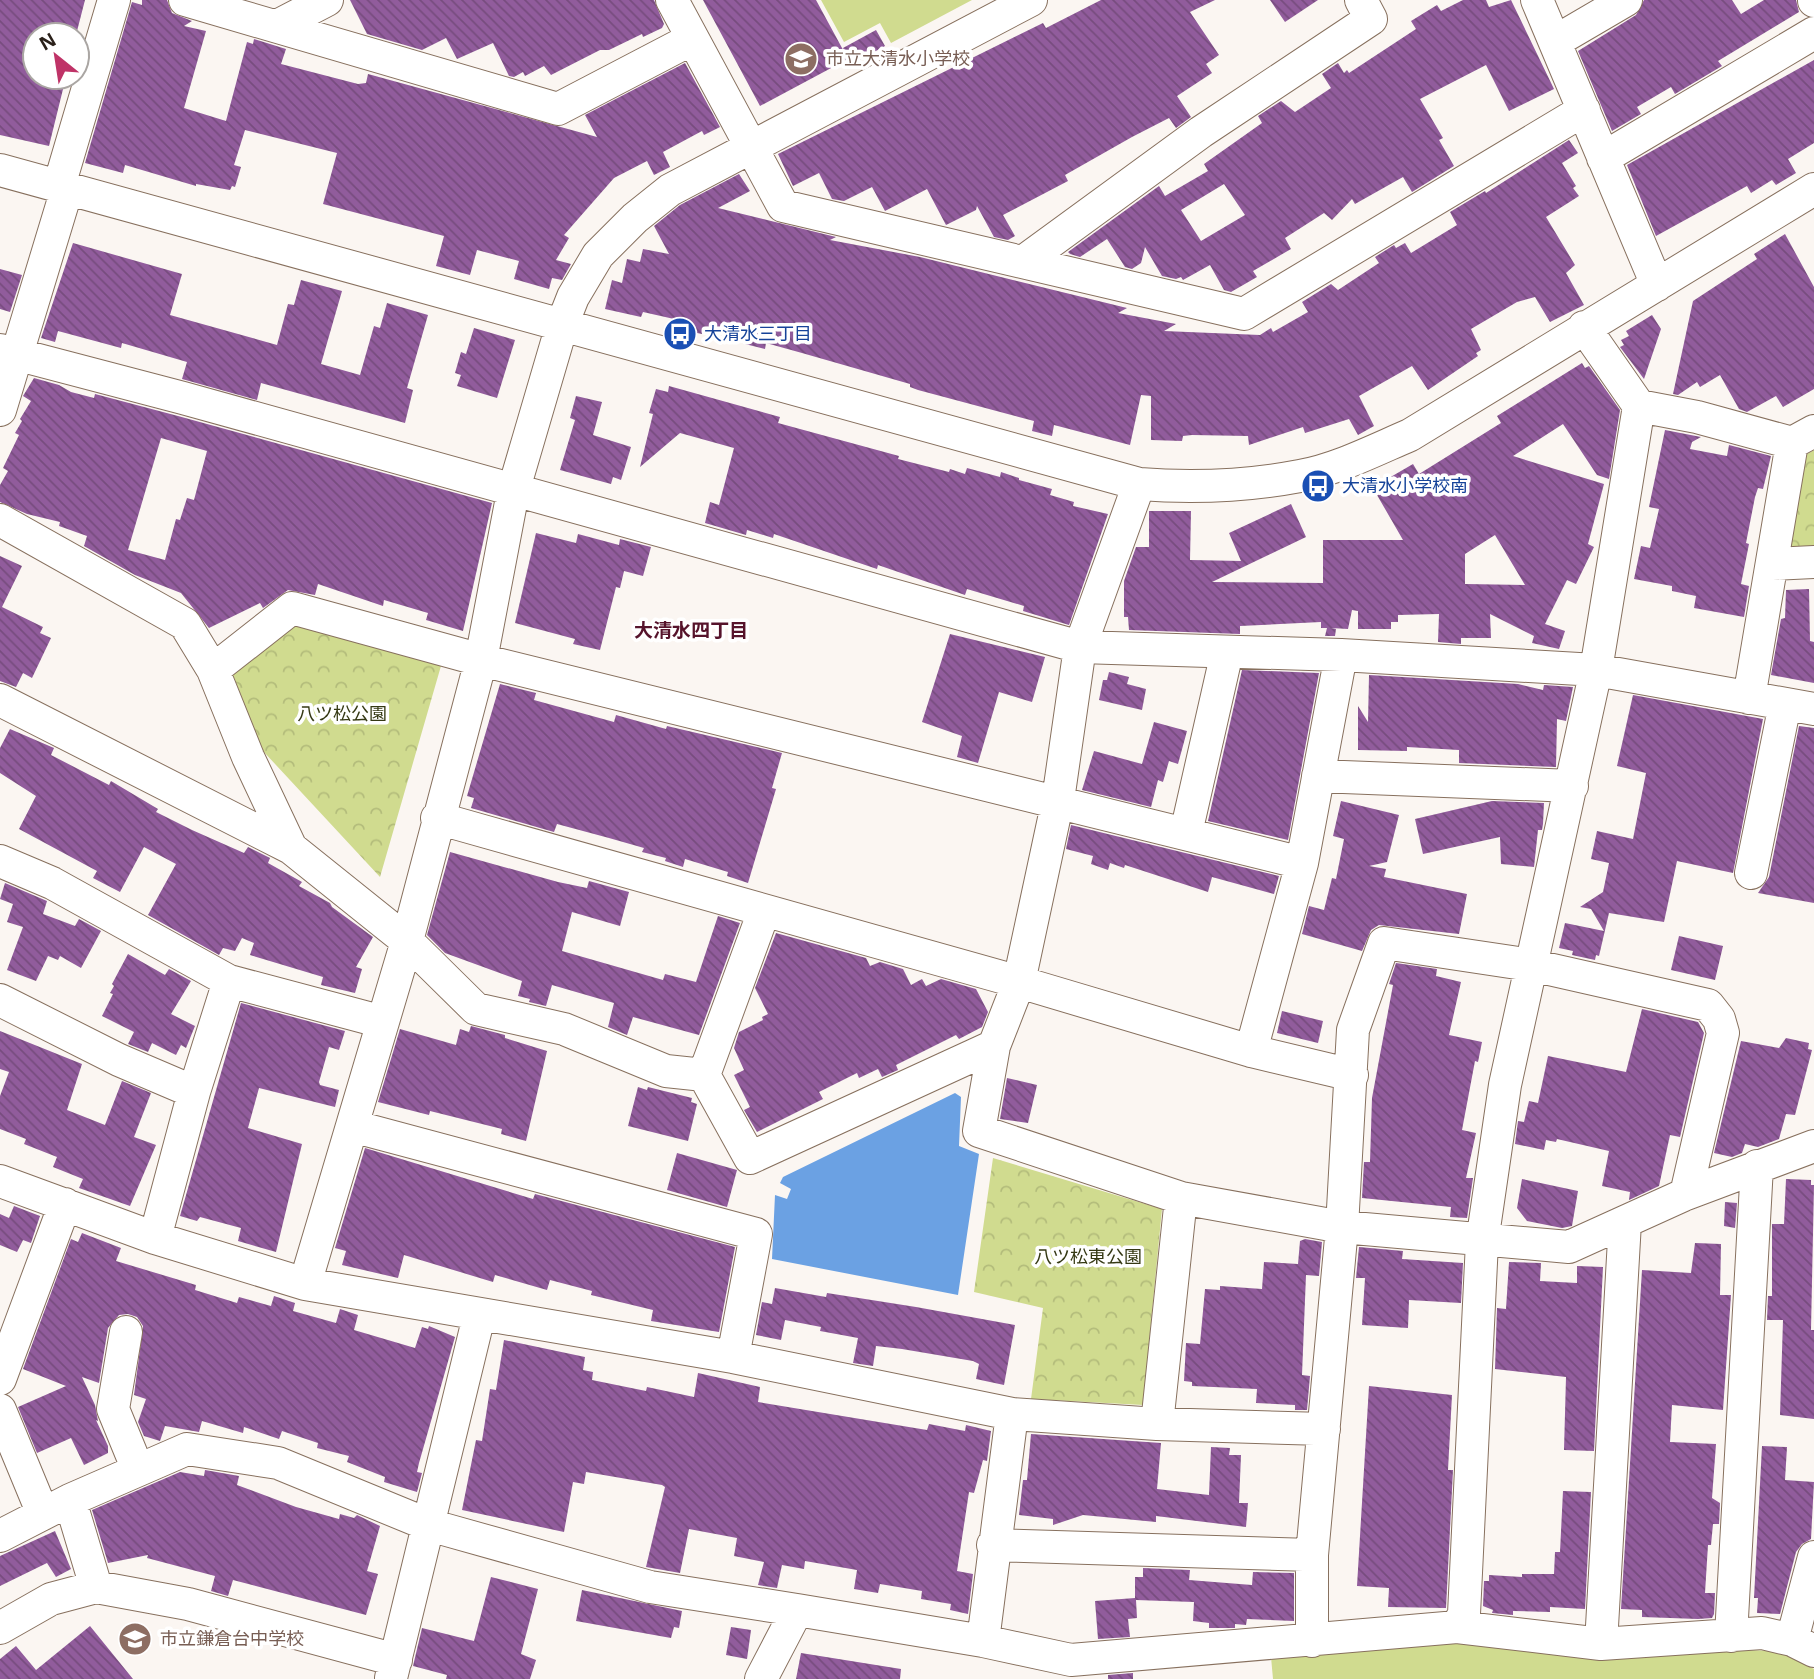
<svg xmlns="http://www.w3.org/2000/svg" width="1814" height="1679" font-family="'Noto Sans','Noto Sans JP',sans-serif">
  <defs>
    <pattern id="park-crowns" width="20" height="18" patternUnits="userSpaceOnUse" patternTransform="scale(1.75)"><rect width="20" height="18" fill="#d0db8f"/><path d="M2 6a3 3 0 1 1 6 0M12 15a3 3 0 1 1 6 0" fill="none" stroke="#b3bc7b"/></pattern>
    <pattern id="building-back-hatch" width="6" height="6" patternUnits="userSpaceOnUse" patternTransform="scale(1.75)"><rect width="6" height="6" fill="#915c9c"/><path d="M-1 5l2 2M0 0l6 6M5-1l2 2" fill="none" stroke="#774c7e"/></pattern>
  </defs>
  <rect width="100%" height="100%" fill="#fbf6f2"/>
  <!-- grass -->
  <path fill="#d0db8f" d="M821 0H972L891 43 880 23 844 42Z
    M1448 1641 1781 1651 1814 1669V1679H1273L1271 1657Z"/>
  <!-- park -->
  <path fill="url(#park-crowns)" d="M1814 450V550L1789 551 1807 454Z
    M280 612 443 659 380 877 263 751 227 660Z
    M993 1158 1162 1209 1143 1405 1031 1399 1043 1308 974 1292Z"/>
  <!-- water -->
  <path fill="#6ba1e3" d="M955 1093 961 1097 959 1146 979 1154 958 1295 772 1259 775 1195 787 1199 791 1189 780 1183 783 1177Z"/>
  <!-- building -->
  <path fill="url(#building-back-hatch)" fill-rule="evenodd" d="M0 0H85L76 35H35V77H66L49 146 0 135Z
    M142 0H167L172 13 192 21 184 26 206 31 184 108 226 121 247 42 253 44 254 39 286 49 281 64 358 84 366 83 368 74 597 137 585 115 685 63 720 127 704 135 702 131 663 152 670 167 654 175 647 161 614 178 564 235 569 238 556 260 571 264 562 280 552 278 549 289 514 279 519 261 477 250 470 275 436 266 444 236 323 204 337 153 245 130 234 165 241 167 235 187 232 186 230 190 196 184V186L125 165 123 173 85 163 132 2 142 5Z
    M350 0H654L664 24 662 28 643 37 642 34 609 50H600L551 75 544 66 525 76 523 72 514 77 509 76 493 43 457 59 446 38 422 50 367 34Z
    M703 0H816L848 59 760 106Z
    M1101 0H1215L1190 12 1219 55 1206 64 1212 73 1177 96 1191 117 1176 128 1169 118 1132 137 1065 175 1068 181 1003 215 1015 236 1008 240 994 237 977 206 976 210 946 225 927 189 885 211 872 187 844 201 832 199 819 173 793 186 778 154 1043 23 1046 28Z
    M1270 0H1318L1285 22Z
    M1463 0H1486L1489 7 1511 0 1554 89 1509 111 1486 65 1420 99 1443 138 1439 140 1454 166 1412 192 1403 177 1355 204 1352 199 1332 220 1324 213 1285 238 1291 249 1253 271 1257 277 1231 292 1224 290 1210 265 1183 280 1181 277 1176 279 1162 276 1145 247 1141 263 1132 269 1125 267 1107 239 1080 257 1070 254 1068 252 1159 186 1165 196 1208 171 1204 164 1262 123 1258 116 1281 101 1295 112 1331 88 1322 74 1338 63 1344 73 1347 70 1349 73 1416 29 1411 21 1437 5 1441 11ZM1224 184 1245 215 1201 241 1181 210Z
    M1644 0H1732L1741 14 1764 0H1796L1799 12 1718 61 1722 66 1675 94 1671 87 1637 107 1641 114 1612 131 1578 51 1636 15Z
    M876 30 885 46 852 64 843 48Z
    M1814 60V143L1788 159 1796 173 1776 185 1772 180 1751 193 1747 186 1656 236 1627 165Z
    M1569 140 1578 153 1562 163 1576 186 1573 188 1579 196 1546 217 1575 265 1566 273 1584 305 1550 322 1535 297 1517 302 1471 329 1481 350 1476 353 1478 356 1428 390 1412 366 1359 396 1374 426 1358 435 1349 419 1305 433 1303 427 1249 445 1248 436 1192 435 1183 436 1182 441 1151 440V396L1141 395 1130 445 1054 425 1052 436 1032 431 1034 421 918 390 910 387V384L802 353 766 343 765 349 745 344V340L703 328 702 334 682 330 683 321 643 312 641 317 605 309 612 280 622 283 627 259 640 262 643 249 669 254 654 226 680 205 739 174 750 191 718 208 836 237 830 240 920 257 1127 308 1118 313 1176 324 1164 331 1260 335 1271 328 1273 332 1308 312 1302 302 1331 284 1338 290 1379 263 1375 257 1394 245 1396 248 1405 243 1411 253 1457 225 1450 212 1485 191 1486 193Z
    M1785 234 1814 287V389L1783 407 1776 396 1747 412 1739 409 1720 375 1700 387 1697 382 1678 395 1673 394 1693 301 1757 259 1754 254Z
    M73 243 182 274 170 315 277 345 288 304 294 305 301 280 342 291 321 364 360 375 374 326 380 328 387 303 428 315 407 388 413 390 405 423 261 383 257 400 182 379 187 362 122 343 121 348 58 331 55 342 41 338Z
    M0 269 22 275 10 312 0 309Z
    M1652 315 1661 329 1644 379 1620 347 1624 345 1621 340 1629 336 1626 331Z
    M474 328 515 340 497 398 457 386 461 375 455 373 461 352 466 354Z
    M1582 363 1585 368 1589 366 1620 410 1609 479 1597 475 1563 424 1513 456 1604 484 1588 544 1594 547 1576 584 1567 580 1545 624 1565 631 1559 649 1532 643 1534 636 1490 614 1491 638H1461V644L1438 642 1439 614 1398 615V622H1391V629H1358V611L1352 610 1348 629 1331 628 1336 629 1335 636H1325L1327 628H1321V622L1240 626V634L1129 630 1128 617H1124V581L1136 547H1149V511H1191L1190 560 1241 561 1229 533 1291 504 1306 537 1212 582 1323 583V540H1403L1377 495 1387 490 1382 482 1413 464 1419 474 1501 423 1497 416ZM1495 535 1525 585 1465 584V554Z
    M34 378 59 385 71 392 94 398 95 394 178 416 492 503 463 631 426 620 428 613 384 600 383 606 318 584 315 595 288 590 263 608 260 603 209 628 181 593 135 575 84 546 87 536 59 526 60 522 27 514 0 502V485L8 471 3 468 19 435 15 433 22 421 20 419 31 401 23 396ZM161 438 207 451 194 500 187 498 180 520 176 519 165 560 128 550Z
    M669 386 780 417 778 423 899 456 898 459 949 472 950 469 965 474 967 468 1000 477 1001 472 1019 478V480L1052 489 1050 495 1074 502 1073 506 1108 514 1069 625 1023 611 1024 606 967 589 965 595 878 565 877 569 774 534 773 538 747 530 746 535 705 523 710 502 719 505 734 448 680 433 640 467 653 414 649 413 656 389 668 392Z
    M576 396 602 402 593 435 631 447 621 480 613 477 611 484 560 470 575 420 570 418Z
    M1665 430 1701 437 1692 442 1690 449 1727 456 1729 445 1771 456 1763 489 1758 488 1755 497 1746 543 1749 544 1741 584 1749 586 1744 617 1694 608 1696 596 1672 591V586L1634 579 1641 546 1650 548 1659 509 1649 507Z
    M536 533 576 543 578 534 619 545 620 539 651 547 643 576 624 571 620 588 616 587 600 650 573 644 575 639 515 623Z
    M0 556 22 566 2 607 43 627 40 633 51 638 32 678 23 673 16 687 0 681Z
    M1809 589 1810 641 1814 642V683L1771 675 1781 619 1785 618 1786 590Z
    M950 634 1045 657 1032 702 999 692 978 763 957 757 962 736 922 722Z
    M1242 670 1319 673 1288 840 1208 821Z
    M1109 672 1129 677 1127 684 1146 689 1142 710 1099 700 1103 680H1107Z
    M1369 675 1518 684 1543 690 1544 685 1573 687 1566 721 1557 719 1556 767 1459 763V750L1407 747V751L1358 750V706L1368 722Z
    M500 684 536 693 534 700 614 722 616 715 666 729 667 726 782 753 772 788 776 789 748 883 727 876 728 872 685 859 683 867 665 861 666 858 642 852 644 848 609 838 557 824 554 832 471 808 474 798 467 796Z
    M1633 695 1763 719 1733 873 1677 861 1664 922 1609 913 1599 956 1596 955 1595 960 1572 955 1573 951 1559 948 1565 923 1604 931 1591 909 1580 907 1603 892 1609 863 1591 859 1597 831 1633 839 1646 773 1617 766Z
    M1154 722 1187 731 1178 764 1169 761 1163 782 1158 780 1151 807 1082 790 1094 751 1142 764Z
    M1799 726 1814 728V903L1758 893 1769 877Z
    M10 729 54 748 51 755 109 785 111 781 158 809 156 812 192 830 244 853 248 847 270 858 268 863 302 882 299 886 330 903 332 907 373 937 356 967 362 969 355 993 321 985 323 977 250 955 254 943 242 938 235 951 223 948 219 955 148 915 176 864 144 847 120 892 93 878 97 871 19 829 36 796 0 773V748Z
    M1341 801 1399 815 1387 862 1369 866 1386 869 1384 877 1467 894 1459 934 1379 925 1371 930 1362 951 1302 934 1309 906 1324 910 1332 878 1336 879 1344 839 1333 836Z
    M1492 801 1544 803 1543 824 1542 830H1538L1534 867 1501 864 1500 837 1423 854 1415 819Z
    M1071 825 1279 876 1274 894 1212 877 1208 892 1125 865 1124 868 1110 863 1108 870 1091 864 1093 856 1066 849Z
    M450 852 558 882 587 888 589 881 629 892 620 926 572 912 562 951 663 980 665 974 696 982 718 916 740 923 699 1035 633 1017 627 1035 608 1027 614 1003 552 985 546 1006 529 1002 530 999 518 996 522 981 445 953 427 935Z
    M5 883 47 901 43 914 75 926 79 919 101 931 81 968 60 956 58 960 48 956 36 981 7 970 23 927 7 922 13 904 0 899Z
    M776 933 866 958 870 966 880 962 903 969 911 985 922 979 926 986 941 979 976 989 988 1012 982 1027 959 1039 956 1035 896 1065 898 1070 882 1077 878 1069 859 1078 857 1073 819 1092 823 1099 757 1132 744 1110 750 1107 734 1075 744 1070 734 1048 739 1032 763 1020 762 1017 768 1014 755 988Z
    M1679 936 1723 946 1715 980 1671 970Z
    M128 954 165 975 169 969 191 981 171 1014 195 1026 186 1048 181 1045 176 1055 152 1043 148 1052 128 1044 134 1032 102 1016 113 994 110 993 114 986 112 984Z
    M1396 963 1437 969 1436 976 1461 982 1449 1035 1482 1042 1478 1062 1475 1061 1462 1130 1476 1133 1466 1178H1473L1467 1218 1450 1217 1451 1207 1362 1198 1364 1162H1370L1372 1098 1393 985 1389 984Z
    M241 1003 345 1031 339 1050 329 1047 319 1082 320 1085 339 1090 335 1107 259 1088 248 1128 302 1144 276 1252 238 1241 241 1228 200 1217 197 1221 180 1216Z
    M1642 1009 1698 1022 1704 1033 1680 1137 1670 1135 1659 1186 1629 1200 1630 1192 1602 1186 1609 1151 1557 1139 1556 1142 1546 1140 1544 1150 1515 1144 1518 1121 1524 1122 1529 1101 1538 1103 1548 1056 1626 1072Z
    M1282 1011 1323 1021 1318 1043 1277 1033Z
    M471 1026 505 1035V1038L547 1051 526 1141 501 1134 502 1129 430 1111 429 1115 378 1102 400 1029 456 1045 460 1029 469 1032Z
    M0 1031 82 1064 67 1110 105 1125 122 1081 151 1093 134 1137 156 1145 130 1206 79 1188 83 1179 53 1167 57 1157 24 1144 26 1139 0 1129V1096L9 1072 0 1069Z
    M1786 1038 1809 1043 1808 1049 1812 1050 1795 1115 1786 1114 1779 1139 1758 1147 1745 1144 1742 1153 1732 1157 1714 1153 1741 1041 1779 1048Z
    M1007 1078 1037 1085 1028 1123 1000 1119Z
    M638 1087 647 1090 648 1087 692 1098 691 1102 697 1104 688 1141 628 1126Z
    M365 1148 533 1199 535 1194 735 1247 719 1332 651 1321 653 1310 591 1295 592 1291 550 1280 547 1290 495 1275 493 1282 404 1255 398 1278 342 1265 346 1251 335 1248Z
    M677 1153 737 1170 727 1207 667 1190Z
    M1522 1179 1578 1191 1572 1226 1562 1228 1527 1221 1517 1208Z
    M1786 1179 1811 1180V1185H1814L1811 1330H1814V1419L1780 1415 1783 1320H1767L1768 1296H1772V1224H1784Z
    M1725 1202 1737 1203 1735 1228 1724 1226Z
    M14 1206 40 1216 31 1243 23 1240 17 1252 0 1245V1214L9 1218Z
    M82 1233 121 1248 116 1261 196 1285 195 1290 237 1303 239 1297 271 1306 274 1296 295 1303 293 1311 336 1323 340 1309 358 1315 354 1330 415 1348 422 1327 428 1329 429 1326 455 1337 419 1463 417 1472 422 1473 417 1492 384 1482 385 1477 347 1462 349 1456 317 1448 318 1443 282 1431 279 1439 244 1427 243 1433 202 1421 199 1432 165 1426 160 1441 144 1436 138 1422 146 1399 134 1395 143 1326 137 1317 128 1314 119 1315 108 1328 99 1383 82 1377 95 1405 98 1421 96 1420 108 1446V1453L84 1465 71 1438 37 1453 18 1407 66 1386 23 1369 71 1239 78 1242Z
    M1305 1239 1322 1242 1319 1276 1306 1275 1302 1375 1310 1376 1307 1410H1295V1405L1256 1403 1257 1389 1192 1386V1382L1184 1381 1186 1343 1200 1344 1205 1289 1220 1290V1286L1262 1289 1264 1262 1298 1264 1300 1241Z
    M1695 1243 1721 1244 1720 1295H1731L1723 1410 1672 1405 1670 1442 1716 1444 1712 1498 1720 1503 1719 1524H1713L1711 1545H1708L1705 1593H1715L1714 1614 1712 1618 1698 1619 1642 1617V1610L1621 1609 1642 1270 1691 1273Z
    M1359 1247 1403 1251 1402 1259 1463 1263 1461 1303 1409 1300 1408 1328 1362 1325 1365 1278H1356Z
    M1509 1262 1541 1263 1540 1281 1577 1283V1266L1603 1267 1594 1451 1564 1450 1566 1377 1495 1369 1497 1308 1506 1309Z
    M775 1288 826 1297 827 1293 916 1307 1015 1325 1004 1385 976 1379 979 1364 973 1361 902 1349 876 1346 873 1366 853 1363 858 1338 820 1331 821 1327 785 1320 781 1340 756 1335 762 1302 772 1304Z
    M504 1340 585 1357 583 1370 593 1372 592 1380 646 1391 647 1387 694 1397 698 1373 760 1387 758 1402 927 1430 929 1424 965 1431 966 1425 991 1431 987 1461 983 1460 974 1493 969 1492 957 1571 973 1574 968 1614 950 1610 951 1604 921 1599 922 1591 880 1584 878 1593 854 1589 857 1570 805 1561 804 1569 782 1565 777 1588 758 1585 764 1562 734 1556 737 1538 689 1529 680 1573 646 1567 665 1487 662 1485 586 1472 584 1484 573 1482 564 1532 462 1510 476 1440 482 1441 490 1389 496 1390Z
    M1369 1386 1452 1395 1448 1470H1453L1446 1608 1388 1607 1389 1588 1357 1586Z
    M1031 1434 1161 1443 1157 1489 1209 1495 1211 1447 1230 1448 1229 1455H1241L1239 1503H1248L1246 1527 1156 1516V1522L1083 1515 1053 1525V1519L1019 1515 1023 1480H1027Z
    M1762 1446 1787 1447 1785 1480 1814 1482 1811 1539 1802 1544 1796 1552 1780 1614 1757 1613 1758 1598H1754Z
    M205 1470 239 1476 237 1485 296 1507 339 1519 340 1514 354 1518 357 1515 380 1526 367 1571 378 1574 366 1615 233 1580 228 1596 211 1591 215 1576 147 1558 148 1555 108 1563 92 1510 180 1472 204 1476Z
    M1563 1491 1591 1492 1585 1609 1550 1607V1612L1513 1611V1615L1492 1613 1493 1610 1483 1606 1484 1581H1489V1575L1522 1577V1574H1554L1555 1552H1560Z
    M55 1531 71 1569 56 1577 47 1563 0 1586V1556Z
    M1143 1568 1190 1570 1189 1580 1252 1585 1253 1572 1294 1573V1621L1247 1619 1246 1625 1235 1624V1628H1209V1623L1193 1621 1194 1602 1136 1600 1137 1618 1128 1619 1130 1637 1098 1639 1095 1601 1135 1598V1577H1143Z
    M491 1577 538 1589 521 1654 536 1660 530 1679H446L447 1675 413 1666 422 1628 474 1641Z
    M582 1590 682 1611 679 1628 674 1627 671 1638 576 1621Z
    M90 1626 133 1679H0V1659L16 1646 36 1670Z
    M731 1627 751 1630 747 1659 726 1655Z
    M801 1653 901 1669 900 1679H796Z
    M1133 1673V1679H1108V1675Z"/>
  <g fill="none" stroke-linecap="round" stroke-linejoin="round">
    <defs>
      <path id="minor" d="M185 0 558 109 692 39
        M672 0 783 206 1244 314 1584 110
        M1537 0 1657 285
        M1814 0V1
        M279 25 327 0
        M1556 41 1626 0
        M1603 158 1814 33
        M0 170 1139 484C1192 488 1247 486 1300 476 1338 469 1375 450 1410 435L1814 189
        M59 186 114 0
        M1023 262 1201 132 1371 19 1361 0
        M0 350 183 398 1080 647 1341 655 1596 670 1814 709
        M1639 406 1697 417 1792 443 1814 431
        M0 410 67 189
        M1139 484 1080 647 1058 800 1019 982 994 1046 979 1131 1181 1198 1342 1227 1569 1247 1686 1194 1814 1146
        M0 520 185 624 213 670 248 757 291 848
        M1772 564 1814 562
        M213 670 292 608 481 660 1302 863
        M1749 698 1792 443
        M0 700 291 848 407 941 476 1009 564 1029 666 1071 704 1075
        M1318 776 1572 786
        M437 818 1019 982 1251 1051 1352 1075
        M1186 833 1227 652
        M0 861 52 883 229 981 383 1022
        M1751 873 1785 704
        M764 911 704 1075 750 1158 994 1046
        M0 1000 119 1060 194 1092
        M1251 1051 1302 863 1341 655
        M352 1126 756 1234 733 1357
        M0 1181 155 1238 305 1284 733 1357 1012 1414 1157 1424 1324 1429
        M155 1238 194 1092 229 981
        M305 1284 407 941 481 660 513 492 562 325 573 297 598 255 635 218 670 190 1031 0
        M126 1332 113 1409 138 1470
        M0 1379 65 1204
        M0 1410 43 1514
        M1157 1424 1181 1198
        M70 1500 96 1587
        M0 1536 70 1500 187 1449 278 1463 429 1525 650 1587 797 1610 761 1679
        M993 1545 1312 1555
        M797 1610 983 1641 1071 1660 1457 1627 1601 1644 1762 1633 1792 1640 1814 1651
        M1457 1627 1464 1614 1482 1242 1505 1085 1596 670 1639 406 1584 327
        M0 1628 51 1599 96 1587 188 1604 396 1660
        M1731 1636 1757 1166
        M1792 1640 1814 1557
        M983 1641 1012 1414
        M1312 1641V1555L1342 1227 1353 1030 1384 943 1531 965 1708 1005 1719 1019 1723 1033 1686 1194
        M1601 1644 1625 1222
        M391 1678 479 1316"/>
    </defs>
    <!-- minor casing -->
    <use href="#minor" stroke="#87705e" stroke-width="34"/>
    <!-- minor -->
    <use href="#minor" stroke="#fff" stroke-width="32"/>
  </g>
  <!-- icons -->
  <defs>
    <symbol id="school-disc" viewBox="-11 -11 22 22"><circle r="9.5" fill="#8d6e63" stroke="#fff"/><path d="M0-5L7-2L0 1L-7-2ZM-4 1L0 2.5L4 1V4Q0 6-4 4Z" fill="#fff"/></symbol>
    <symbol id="bus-disc" viewBox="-11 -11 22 22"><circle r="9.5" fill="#1a4fb4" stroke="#fff"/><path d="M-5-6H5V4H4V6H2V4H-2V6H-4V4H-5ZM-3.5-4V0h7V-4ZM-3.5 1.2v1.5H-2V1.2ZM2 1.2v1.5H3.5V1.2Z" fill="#fff"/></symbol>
  </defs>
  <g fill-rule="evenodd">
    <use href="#school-disc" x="782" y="40" width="38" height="38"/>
    <use href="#bus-disc" x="661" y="315" width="38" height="38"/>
    <use href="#bus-disc" x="1299" y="467" width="38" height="38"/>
    <use href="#school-disc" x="116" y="1620" width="38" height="38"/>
  </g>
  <g text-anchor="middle" stroke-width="7" stroke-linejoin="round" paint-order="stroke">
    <!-- education labels -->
    <g font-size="18" fill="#785e54" stroke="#fff" text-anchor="start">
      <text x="826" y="65">市立大清水小学校</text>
      <text x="160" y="1645">市立鎌倉台中学校</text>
    </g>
    <!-- transit labels -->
    <g font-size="18" fill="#164399" stroke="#fff" text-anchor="start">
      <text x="704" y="340">大清水三丁目</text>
      <text x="1342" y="492">大清水小学校南</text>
    </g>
    <!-- park labels -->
    <g font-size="18" fill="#353914" stroke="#fff">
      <text x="342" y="720">八ツ松公園</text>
      <text x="1088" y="1263">八ツ松東公園</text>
    </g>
    <!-- neighbourhood labels -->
    <g font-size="19" font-weight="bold" fill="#56132b" stroke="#fff">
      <text x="691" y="637">大清水四丁目</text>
    </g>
  </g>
  <!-- north arrow -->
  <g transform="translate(56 56) rotate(330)"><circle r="33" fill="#ffffff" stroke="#aaa6a3" stroke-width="2"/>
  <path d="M0-5L12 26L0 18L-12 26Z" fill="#bf3367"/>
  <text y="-10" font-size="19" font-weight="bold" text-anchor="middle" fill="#2b211a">N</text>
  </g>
</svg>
